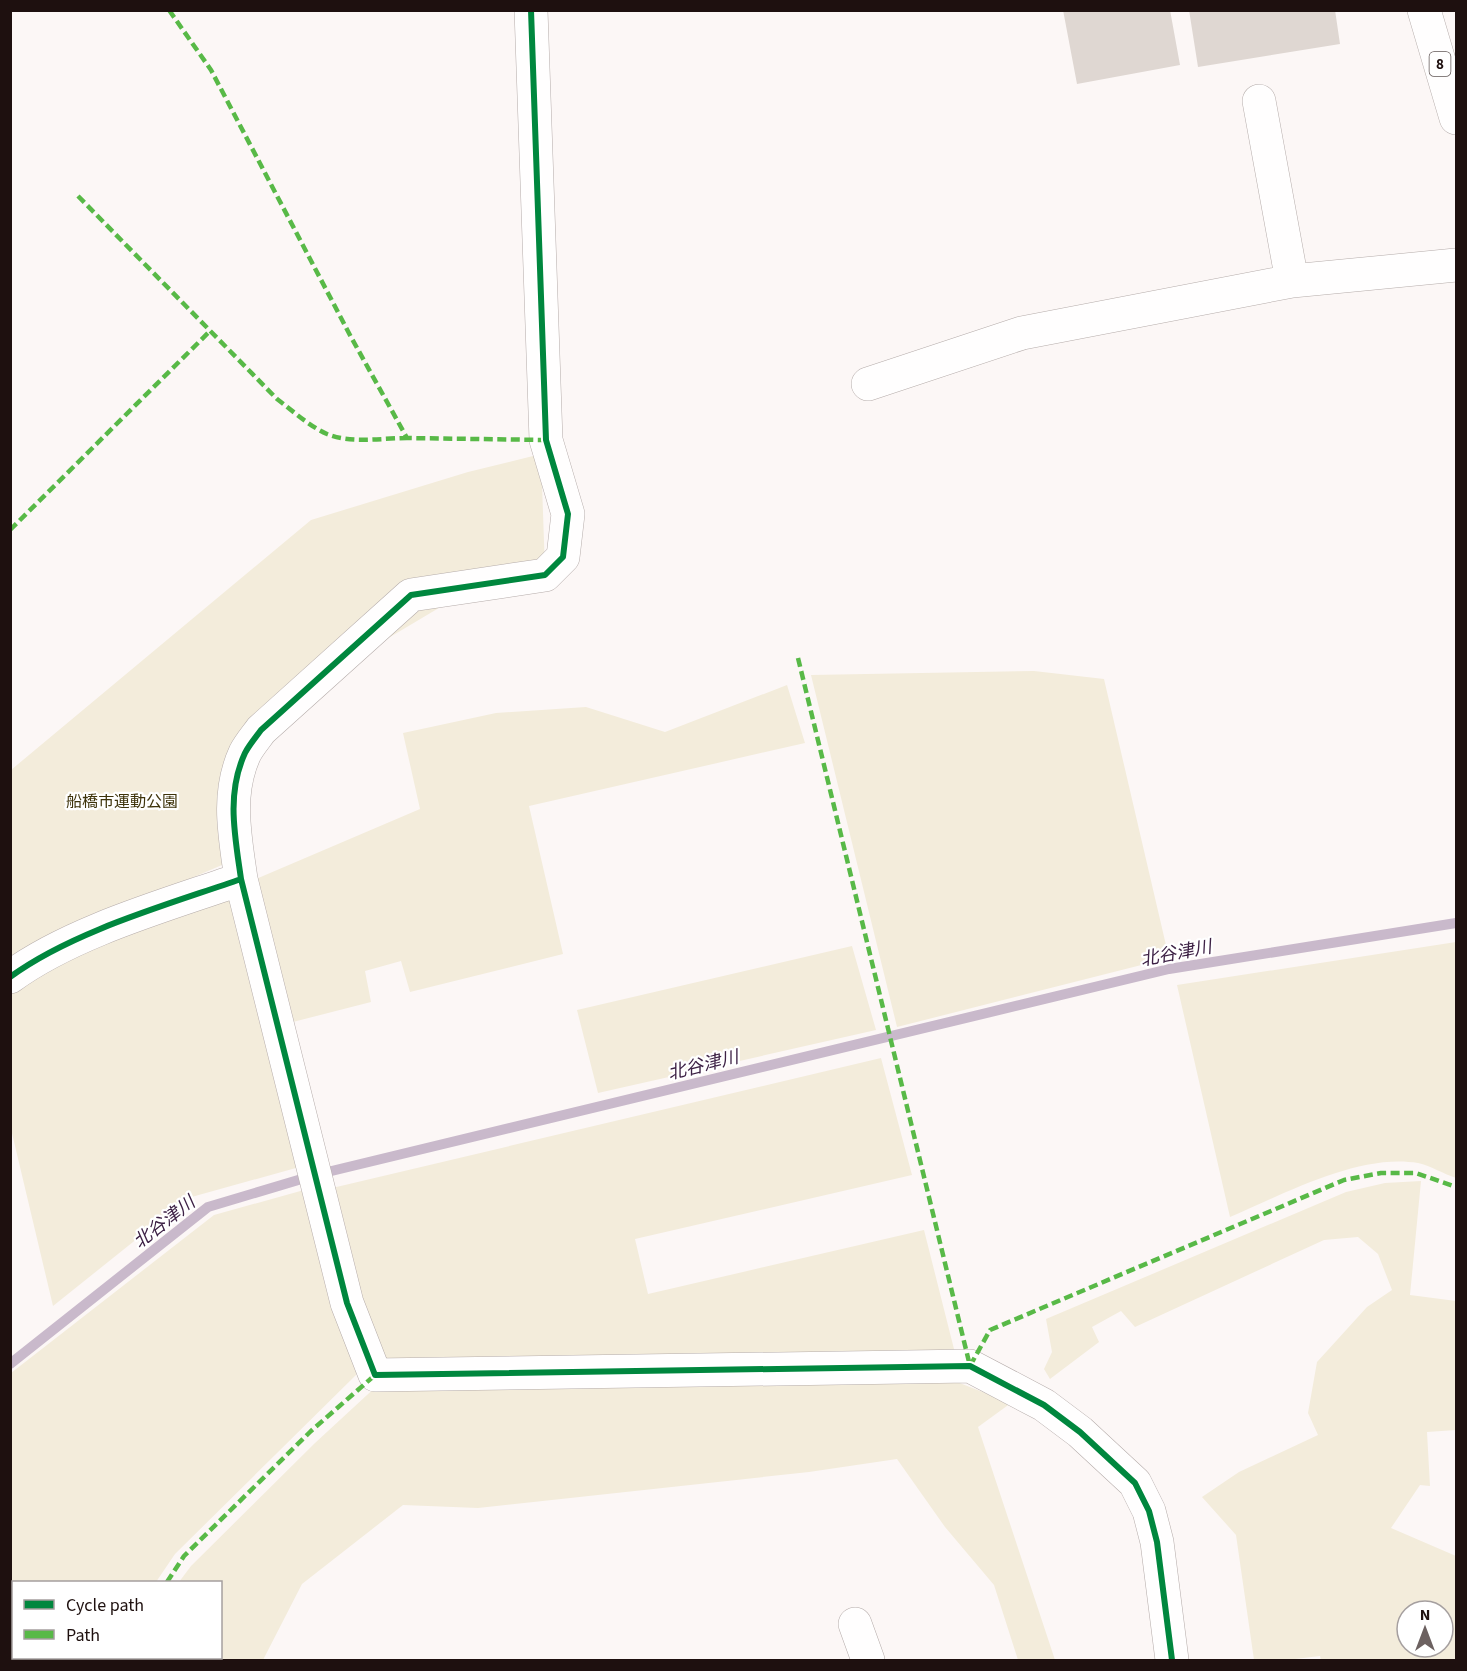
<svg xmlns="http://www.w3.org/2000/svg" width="1467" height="1671" font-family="'Source Sans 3','Noto Sans JP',sans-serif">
  <rect width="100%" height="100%" fill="#fcf7f6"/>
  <!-- green -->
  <path fill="#f3ecdb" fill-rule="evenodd" d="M541 454 545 571 464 593 338 668 219 799 222 865 180 883 11 967V770L311 520 468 472Z
    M1034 671 1104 679 1169 958 897 1027 811 675Z
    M787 685 805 743 529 806 563 954 410 992 401 961 365 971 371 1002 289 1023 256 879 420 809 403 733 496 713 586 707 665 732Z
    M225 893 238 900 303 1166 188 1198 53 1306 11 1129 10 991 64 956Z
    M1456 942V1178C1444 1174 1431 1166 1418 1163 1359 1153 1284 1194 1230 1217L1177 985Z
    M852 946 876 1030 598 1093 577 1010Z
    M881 1058 912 1175 635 1239 648 1294 924 1230 955 1353 388 1364 378 1358 328 1189Z
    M1421 1181 1410 1295 1456 1301V1430L1427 1432 1430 1486 1420 1485 1391 1528 1456 1556V1660H1321L1320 1656 1287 1660H1254L1236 1535 1202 1497 1239 1472 1318 1435 1308 1413 1317 1362 1367 1307 1392 1290 1378 1254 1358 1237 1324 1240 1135 1327 1121 1311 1092 1327 1099 1342 1050 1379 1044 1369 1052 1352 1046 1319 1346 1192 1385 1183ZM1407 1611H1443V1647H1407Z
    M304 1190 357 1361 356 1375 175 1554 156 1582H14L13 1634H11V1373L214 1215Z
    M957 1382 1011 1403 978 1427 1055 1660H1018L994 1585 945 1527 897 1459 809 1472 478 1508 403 1505 302 1584 263 1660H133L134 1658H220V1582H179L191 1566 315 1443 380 1383Z"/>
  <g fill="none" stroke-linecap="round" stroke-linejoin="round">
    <!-- stream -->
    <path stroke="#c9b9cb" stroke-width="10" d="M10 1364 208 1207 315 1175 1169 969 1456 923"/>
  </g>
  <!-- building -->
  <path fill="#dfd7d2" d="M1063 10H1170L1180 65 1077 84Z
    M1189 10H1335L1340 44 1198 67Z"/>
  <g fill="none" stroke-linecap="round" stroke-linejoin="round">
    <defs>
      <path id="minor" d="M1259 101 1292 281
        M868 384 1022 333 1292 281 1456 265
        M241 879 347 1303 375 1375 970 1366 1044 1405 1080 1432 1135 1483 1149 1511 1157 1542 1172 1660
        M10 977C73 931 167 905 241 879 235 836 226 794 245 753 249 745 256 737 261 730L411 595 545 575 563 557 568 514 546 440 531 10
        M855 1624 868 1660"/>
      <path id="major" d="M1424 10 1456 118"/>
    </defs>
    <!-- minor casing -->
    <use href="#minor" stroke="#b5acaa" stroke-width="34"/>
    <!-- major casing -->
    <use href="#major" stroke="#b5acaa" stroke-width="34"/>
    <!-- minor -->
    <use href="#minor" stroke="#fffefe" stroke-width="33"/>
    <!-- major -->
    <use href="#major" stroke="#fffefe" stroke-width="33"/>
    <!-- quiet -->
    <path stroke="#58b947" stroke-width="4.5" stroke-dasharray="9 4.5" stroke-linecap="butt" d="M169 10 211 70 351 337 407 438 546 440
      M78 196 277 399C293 411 309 426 327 434 351 444 382 438 407 438
      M10 530 210 331
      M798 658 970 1366 990 1330 1344 1180 1381 1173H1416L1456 1187
      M167 1582 184 1556 311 1431 375 1375
      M124 1660 126 1658"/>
    <defs>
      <path id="cycleway" d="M241 879 347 1303 375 1375 970 1366 1044 1405 1080 1432 1135 1483 1149 1511 1157 1542 1172 1660
        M10 977C73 931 167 905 241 879 235 836 226 794 245 753 249 745 256 737 261 730L411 595 545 575 563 557 568 514 546 440 531 10"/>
    </defs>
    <!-- cycleway casing -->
    <use href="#cycleway" stroke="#fff" stroke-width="10"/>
    <!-- cycleway -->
    <use href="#cycleway" stroke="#00873e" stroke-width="6"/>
  </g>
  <g text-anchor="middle" stroke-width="4.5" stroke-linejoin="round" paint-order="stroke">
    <!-- shield labels -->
    <rect fill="#fff" stroke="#625857" stroke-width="1.5" x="1429.5" y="52" width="21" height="24" rx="4.5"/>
    <g font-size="15" font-weight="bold" fill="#1e100f">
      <text x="1440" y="69">8</text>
    </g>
    <!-- park labels -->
    <g font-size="16" fill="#3e330b" stroke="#fff">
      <text x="122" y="807">船橋市運動公園</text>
    </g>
    <!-- water labels -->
    <g font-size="18" font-style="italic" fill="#3d2145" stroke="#fff">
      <text transform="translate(1176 953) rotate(-11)" y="6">北谷津川</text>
      <text transform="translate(703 1065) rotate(-14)" y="6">北谷津川</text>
      <text transform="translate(164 1222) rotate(-38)" y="6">北谷津川</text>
    </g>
  </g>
  <!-- border -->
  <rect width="1467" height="1671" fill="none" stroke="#1e100f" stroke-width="24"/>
  <!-- legend -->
  <rect x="12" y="1581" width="210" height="78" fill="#ffffff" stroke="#a59f9f" stroke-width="1.5"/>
  <rect x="24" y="1600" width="30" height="9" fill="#00873e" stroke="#a59f9f" stroke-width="1.5"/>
  <text x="66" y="1611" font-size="18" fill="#1e100f">Cycle path</text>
  <rect x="24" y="1630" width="30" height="9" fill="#58b947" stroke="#a59f9f" stroke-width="1.5"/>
  <text x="66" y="1641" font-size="18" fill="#1e100f">Path</text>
  <!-- north arrow -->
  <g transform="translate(1425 1629)"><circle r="28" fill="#ffffff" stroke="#a59f9f" stroke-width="1.5"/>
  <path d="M0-4.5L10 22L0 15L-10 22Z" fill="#6c6160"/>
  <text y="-9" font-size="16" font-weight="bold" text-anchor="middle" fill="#1e100f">N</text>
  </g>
</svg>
